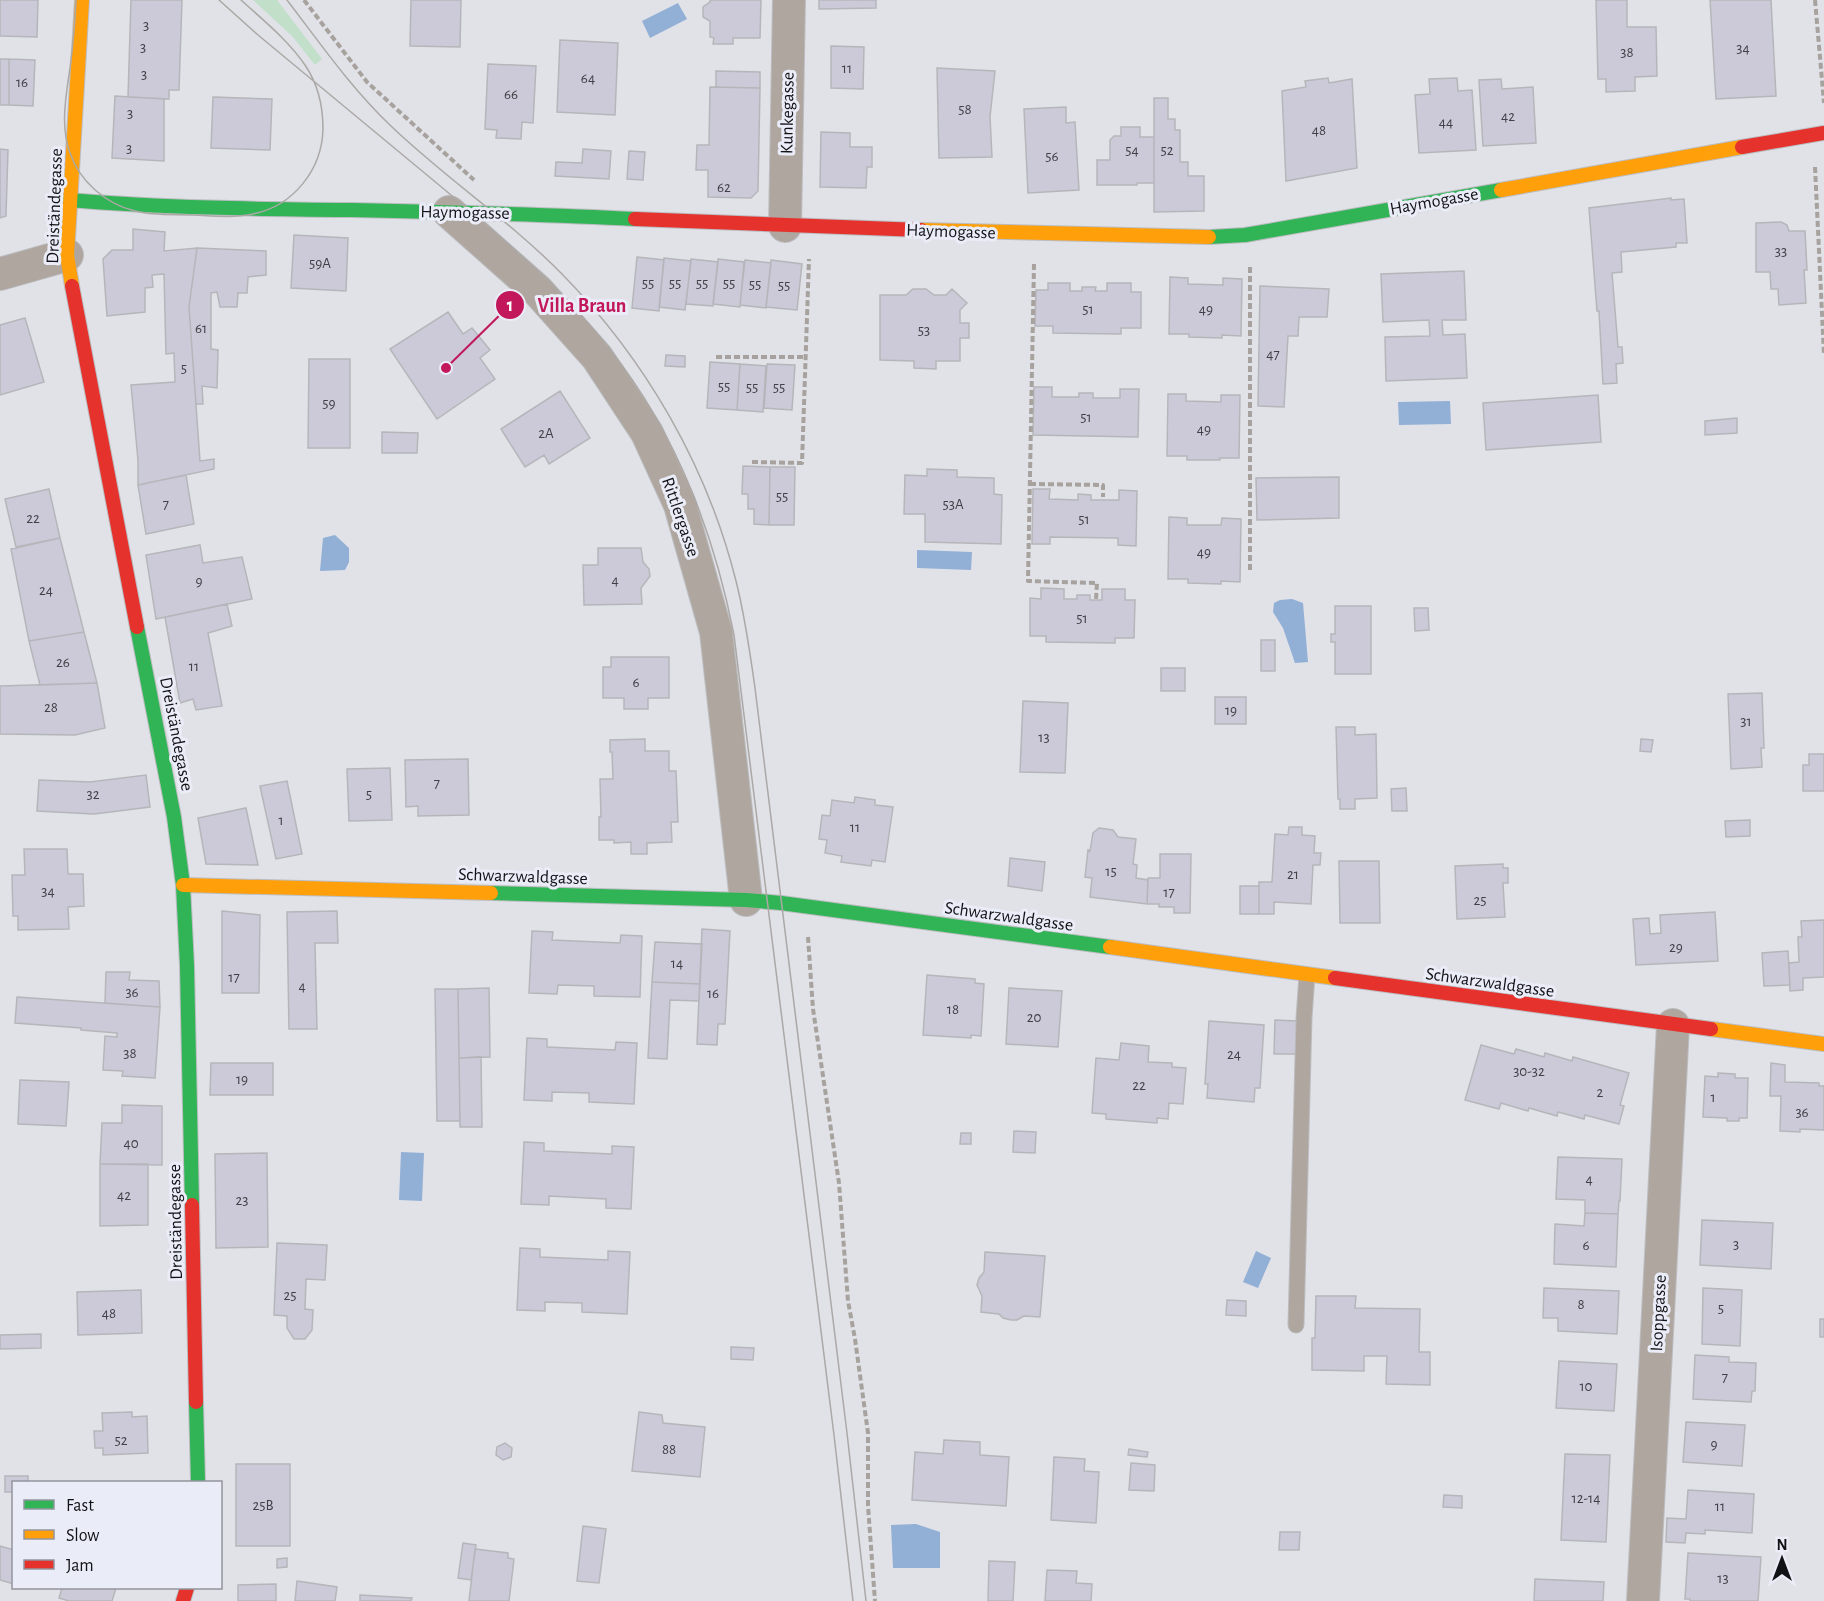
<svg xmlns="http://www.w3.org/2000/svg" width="1824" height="1601" font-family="'Alegreya Sans',sans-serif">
  <rect width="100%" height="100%" fill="#e0e2e8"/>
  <!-- green -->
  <path fill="#c1dfc9" d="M253 0H277L322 59 315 65 292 36Z"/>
  <!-- water -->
  <path fill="#92afd6" d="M678 3 687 19 650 38 642 21Z
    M1450 401 1451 424 1399 425 1398 402Z
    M335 535 349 548V562L345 570 320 571 323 538Z
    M917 550 972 552 971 570 917 568Z
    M1292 599 1303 603 1308 662 1295 663 1283 628 1273 612 1274 603 1280 600Z
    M401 1152 424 1153 422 1201 399 1200Z
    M1256 1251 1271 1258 1258 1288 1243 1282Z
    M916 1524 940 1532V1568H893L891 1525Z"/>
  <!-- building -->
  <path fill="#cccad9" stroke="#b5b6ba" stroke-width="1.5" d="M0 0H38L37 37 0 36Z
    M131 0H182L179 90H169V99L128 97Z
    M411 0H461L460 47 410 46Z
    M710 0H761L760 38H733V44H713L714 38 710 37V21L703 17V7L710 2Z
    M819 0H876V8L819 9Z
    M1596 0H1627V27H1656L1657 76 1635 77V91L1606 92V79H1598Z
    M1710 0H1771L1776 96 1716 99Z
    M560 40 618 43 615 115 557 112Z
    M831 46 864 47 863 89 831 88Z
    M0 59H9V105H0Z
    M9 59 35 60 33 106 9 105Z
    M488 64 536 66 533 123 522 122 521 139 496 138 497 130 485 129Z
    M937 68 995 71 990 117 992 157 939 158Z
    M716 71 760 72V88L716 87Z
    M1328 78 1329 83 1352 79 1357 168 1286 181 1282 91 1306 87 1305 81Z
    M1457 78 1458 91 1472 90 1476 150 1419 153 1415 95 1430 94 1429 79Z
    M1501 79 1502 89 1533 87 1536 143 1483 146 1479 80Z
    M710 87 760 88 758 191 751 198 708 197V170H696L697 145H709Z
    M115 96 164 99V161L112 158Z
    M213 97 272 99 270 150 211 148Z
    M1154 98H1168V119H1175V130H1180V162H1188V176H1204V211L1154 212Z
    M1066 107V123L1075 122 1079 190 1028 193 1024 109Z
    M1121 127H1140V137H1154V183H1137V185H1097V160H1110V140L1114 136H1121Z
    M821 132 850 133V147H872V167H867L866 188 820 187Z
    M0 149 8 150 6 216 0 218Z
    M583 149 611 151 609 179 555 176 556 162 582 163Z
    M629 151 645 152 643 180 627 179Z
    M1671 198V200L1684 199 1687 243H1676V247L1621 252 1622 272 1612 273 1618 347H1622L1623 363 1616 364 1617 383 1603 384 1599 311H1597L1589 208Z
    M1781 222 1787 225 1789 231H1805L1807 270H1804L1806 303 1779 305 1778 289H1771L1770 272H1756V223Z
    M133 229 165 232 164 251 197 248 189 307 200 461 214 459V469L138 485V460L131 385 175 382 174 353 166 354 164 274 152 275 153 287 145 288V312L107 316 103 259 112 250H133Z
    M294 235 348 238 346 291 291 288Z
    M197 248 266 251V275L248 277 247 293H238L237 307H220L217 292 211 293V349L218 350 217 388 202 386 203 404H196L189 307Z
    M637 257 664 260 659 311 632 308Z
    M664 258 691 261 685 310 659 307Z
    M691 259 718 262 713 306 686 304Z
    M718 259 744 262 740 307 713 304Z
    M745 260 771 263 766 308 740 305Z
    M771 260 802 264 797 310 766 307Z
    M1464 271 1466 320H1442L1443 335 1465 334 1467 378 1386 381 1385 337 1430 336 1429 320 1383 322 1381 274Z
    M1170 277 1188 278V284L1223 285V278L1242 279 1241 336 1222 335V338L1189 337V334H1169Z
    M1048 283H1070V291H1082V287H1096L1095 291H1107V283H1131V292H1141V328H1121V334L1053 333V326H1035L1036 290H1048Z
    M1260 286 1329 289 1327 317H1299L1298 336H1288L1284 407 1258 406Z
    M913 289H926L934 295H946L952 289 967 303 960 310V323H969V338H960V361H936V369L914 368V361L880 360V295H906Z
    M448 312 463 334 472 328 490 350 480 358 495 379 437 419 390 349Z
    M25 318 44 382 0 395V325Z
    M666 355 685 356V367L665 366Z
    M309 359H350V448H308Z
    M710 362 740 364 737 410 707 408Z
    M740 364 766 366 763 412 737 410Z
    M767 364 795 365 792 410 764 408Z
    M1034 387H1052V397H1079V393H1093V398H1120V389H1139L1138 437 1033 435Z
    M560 391 590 438 549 464 544 455 525 467 501 429Z
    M1168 394H1186V401L1221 402V395H1240L1239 458H1220V460H1187V456H1167Z
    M1598 395 1601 442 1486 450 1483 403Z
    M1737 418V433L1705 435V421Z
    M382 432 418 433 417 453H382Z
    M743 466 770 467 769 525 754 524V509H748V494H742Z
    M770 467H795L794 525H769Z
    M927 469 957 470V477L994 478V494L1002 495 1001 544 925 542V514H904L905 475 927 476Z
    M186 475 194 524 146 534 138 485Z
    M1339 477V518L1257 520 1256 478Z
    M49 489 60 538 16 547 5 499Z
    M1033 489H1050L1049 499 1078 500V494L1091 495V500H1119V490L1137 491 1136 546 1118 545V538L1050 537V544H1032Z
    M1169 517 1187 518V525H1221L1222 518 1241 519 1240 582 1221 581V584L1188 583V579H1168Z
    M60 538 84 632 29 641 11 549Z
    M200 545 203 563 242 557 252 599 156 619 146 555Z
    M598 548H641L643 562 649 569 650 576 641 588 642 604 584 605 583 565H598Z
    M1041 588 1064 589V599H1077V595H1090V600H1102V589H1125V600H1135L1134 638H1115V643L1046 642V636H1030V598L1041 599Z
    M227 604 232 626 208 633 222 706 196 710 193 699 180 703 165 617Z
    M1335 606H1371V674H1335V642H1331V634H1335Z
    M1414 608H1428L1429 630 1415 631Z
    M84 632 97 683 40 685 29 641Z
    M1261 640H1275V671H1261Z
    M611 657H669V698H648V709H624V698H603V667H611Z
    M1161 668H1185V691H1161Z
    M97 683 105 728 75 735 0 734V686Z
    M1762 693 1764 748H1761L1762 767 1731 769 1728 694Z
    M1215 697H1246V724H1215Z
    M1023 701 1068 703 1065 773 1020 772Z
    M1336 727H1355V735L1376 734 1377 798 1355 799V809H1340V799H1338Z
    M645 739V751H669V771H676L678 822H671L672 842 647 843V854H631V842L614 843V840H599V817H601L600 779H613L612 752H610V740Z
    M1641 739 1653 740 1651 752 1640 751Z
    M1809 754H1824V791H1803V765H1809Z
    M468 759 469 815 418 816V806L406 807 405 760Z
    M390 768 392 820 349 821 347 769Z
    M146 775 150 807 94 814 37 811 39 780 90 782Z
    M287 781 302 854 276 859 260 786Z
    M1406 788 1407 811H1392L1391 789Z
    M855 797 875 800V805L893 807 885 862 872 860 871 866 841 862 842 856 825 853 827 840 819 839 822 815 830 816 832 800 854 803Z
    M246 808 258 865 206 864 198 818Z
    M1750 820V836L1726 837 1725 821Z
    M1289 827H1302V835L1315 836 1314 853H1321L1320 865H1313L1311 904 1274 902V914H1259V882H1272L1275 834 1288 835Z
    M1099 828 1113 830 1118 837 1136 839 1133 864 1137 865 1136 878 1148 880 1147 904 1090 897 1092 878 1085 877 1088 850 1090 851 1093 833Z
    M24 849H67L68 874H83L84 906 68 907 69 929 18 930V916H13L12 875H25Z
    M1160 854H1191L1190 913H1174V907H1159V904H1147L1148 878H1160Z
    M1010 858 1045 862 1042 891 1008 886Z
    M1339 861H1379L1380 923H1340Z
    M1503 864V868H1508V883H1503L1505 917 1457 919 1455 866Z
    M1240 886H1259V914H1240Z
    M222 911 260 915 259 993H222Z
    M337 911 338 943H315L317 1029H289L287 912Z
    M1715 912 1718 961 1636 965 1633 919 1649 918 1650 934 1661 933 1660 915Z
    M1824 920V977L1803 978V990L1790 991 1789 963 1799 962 1798 937H1802L1801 921Z
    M702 929 730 931 725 1024H718L717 1045 697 1044Z
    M532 931 553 932 552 940 620 943 621 935 642 936 640 997 594 996V986L558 985 557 994 529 993Z
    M655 942 702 944 700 984 652 982Z
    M1788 951 1790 985 1764 986 1762 953Z
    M106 972H130L129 980 159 981 160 1007 105 1003Z
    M927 975 975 979V983L984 984 981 1036 971 1035V1038L923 1035Z
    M652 982 700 984 699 1001 670 1000 667 1059 648 1058Z
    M489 988 490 1057 459 1058 458 989Z
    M1009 988 1062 991 1058 1047 1006 1044Z
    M435 989H458L460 1121H437Z
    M17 997 160 1007 155 1078 122 1076 123 1071 103 1070 105 1036 117 1037V1033L81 1030V1028L15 1023Z
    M1275 1020 1297 1021 1296 1054H1274Z
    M1209 1021 1264 1025 1260 1088H1255L1254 1102 1207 1098 1208 1084H1205Z
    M527 1038 547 1039V1047L615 1050 616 1042 637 1043 634 1104 589 1102V1093L552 1092V1101L524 1100Z
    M1121 1043 1149 1046 1148 1062 1172 1063V1067L1186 1068 1183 1104 1169 1103 1168 1119 1157 1118V1123L1106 1119V1114L1092 1113 1096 1058 1119 1060Z
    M1481 1045 1514 1054 1516 1049 1544 1057 1545 1053 1572 1061 1573 1057 1629 1073 1620 1105 1624 1106 1619 1124 1585 1115 1584 1119 1558 1112 1557 1116 1529 1108 1528 1111 1501 1103 1499 1109 1465 1100Z
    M481 1057 482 1127H460L459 1058Z
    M211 1063H273V1095H210Z
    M1771 1063 1785 1065V1082L1819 1083V1086H1824V1130L1800 1129V1132L1780 1131 1781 1096H1770Z
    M1718 1073 1735 1074V1078H1748L1747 1118H1739V1121H1727V1118L1703 1117 1705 1076 1718 1077Z
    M20 1080 69 1082 66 1126 18 1124Z
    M122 1105 162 1106V1165L100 1164 102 1123H122Z
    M1014 1131 1036 1132 1035 1153 1013 1152Z
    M961 1133H971V1144H960Z
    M524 1142 544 1143V1151L612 1154V1146L634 1147 631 1209 606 1208V1199L549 1196V1205L521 1204Z
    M267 1153 268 1247 216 1248 215 1154Z
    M1558 1157 1622 1159 1620 1201H1619L1618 1214 1585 1213V1200L1556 1199Z
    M100 1164H148V1225L100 1226Z
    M1585 1213 1618 1214 1616 1267 1554 1264 1555 1224 1584 1226Z
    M1702 1220 1773 1223 1771 1269 1700 1265Z
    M277 1243 327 1245 325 1280 306 1279 305 1309 313 1310 312 1330 305 1339H294L287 1328V1316L274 1315Z
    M520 1248 540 1249V1257L608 1260V1251L630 1252 627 1314 582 1312V1303L545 1302V1311L517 1310Z
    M985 1252 1045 1256 1040 1317 1024 1316 1017 1320H1011L1003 1318 999 1314 981 1312 982 1296 977 1285 979 1278 984 1272Z
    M1544 1288 1619 1291 1617 1334 1558 1331V1318H1543Z
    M1703 1288 1742 1290 1740 1346 1702 1344Z
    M141 1290 142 1333 78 1335 77 1292Z
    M1316 1296H1356L1355 1308 1420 1309 1419 1352H1430V1385L1386 1384 1387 1356H1364V1371L1312 1370V1338H1315Z
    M1227 1300 1246 1301V1316L1226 1315Z
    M1820 1319H1824V1337H1820Z
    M41 1334V1348L0 1349V1335Z
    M731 1347 754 1348 753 1360 731 1359Z
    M1695 1355 1729 1357V1362L1756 1363 1755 1391H1752L1751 1402 1693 1399Z
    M1559 1361 1617 1364 1614 1411 1556 1408Z
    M132 1412V1417L147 1416 148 1453 103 1455V1448H95L94 1431H103L102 1413Z
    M639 1412 662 1415 663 1423 705 1427 700 1477 632 1471Z
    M1686 1422 1745 1425 1742 1466 1683 1462Z
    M944 1440 980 1442V1455L1009 1457 1006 1506 912 1500 915 1452 943 1454Z
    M505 1443 512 1448 511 1457 503 1460 496 1455 497 1447Z
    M1129 1449 1148 1452 1147 1457 1128 1455Z
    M1565 1454 1610 1455 1606 1542 1561 1540Z
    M1054 1457 1085 1459 1084 1471 1099 1472 1096 1523 1051 1520Z
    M1131 1463 1155 1465 1154 1491 1129 1490Z
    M236 1464H290V1546H236Z
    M5 1476H28V1482H14V1492H5Z
    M1688 1490 1754 1494 1752 1533 1705 1530V1534L1686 1533 1685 1543 1666 1542 1667 1518 1686 1519Z
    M1444 1495 1462 1496V1508L1443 1507Z
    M583 1526 606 1529 599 1583 577 1581Z
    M1280 1532H1300L1299 1550H1279Z
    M463 1543 476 1545 471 1580 458 1578Z
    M0 1546 14 1550V1584L0 1580Z
    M475 1549 508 1553V1558L514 1559 509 1601H469Z
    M1688 1553 1761 1557 1758 1601H1690V1599H1685Z
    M287 1558V1567L277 1568V1559Z
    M989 1561 1015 1562 1013 1601H988Z
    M1047 1570 1077 1571 1076 1583 1092 1584 1091 1601H1045Z
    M1535 1579 1604 1582 1603 1601H1534Z
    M297 1581 337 1587 335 1601H295Z
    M276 1584V1601H238V1585Z
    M62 1588H116L112 1601H69L59 1598Z
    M360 1595 412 1598 411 1601H360Z"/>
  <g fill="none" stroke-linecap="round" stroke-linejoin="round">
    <defs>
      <path id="lane" d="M1296 1325 1304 1018 1307 975"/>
      <path id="street" d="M449 212 538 291 597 357 647 433 680 505 716 632 746 900
        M785 226 789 0
        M0 274 67 255
        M1643 1601 1673 1025"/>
      <path id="fast" d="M69 200C163 208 258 209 352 210 447 212 541 214 635 219
        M1209 237 1245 235 1501 190
        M137 627 174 817 183 885 187 966 192 1205
        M491 893 746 900 781 903 1110 947
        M196 1402 198 1482"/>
      <path id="slow" d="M1501 190 1742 147
        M921 230 1209 237
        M72 286 67 255 82 0
        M183 885 491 893
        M1110 947 1335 978
        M1711 1029 1824 1044"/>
      <path id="jam" d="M1742 147 1824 133
        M635 219 921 230
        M72 286 137 627
        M1335 978 1711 1029
        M192 1205 196 1402
        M183 1601 187 1588"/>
    </defs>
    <!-- lane casing -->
    <use href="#lane" stroke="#bcbdc1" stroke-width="17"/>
    <!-- street casing -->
    <use href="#street" stroke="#bcbdc1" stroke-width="34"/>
    <!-- fast casing -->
    <use href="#fast" stroke="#bcbdc1" stroke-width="16"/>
    <!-- slow casing -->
    <use href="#slow" stroke="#bcbdc1" stroke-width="16"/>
    <!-- jam casing -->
    <use href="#jam" stroke="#bcbdc1" stroke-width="16"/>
    <!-- path -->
    <path stroke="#a7a29d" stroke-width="4" stroke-dasharray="6 3" stroke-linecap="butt" d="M304 0 367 82 474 180
      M1815 0 1824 103
      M1815 167 1824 355
      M1034 264 1028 581 1097 583 1096 599
      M716 357H805
      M752 462 802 463 809 259
      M1030 484 1103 485V497
      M1250 570V265
      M808 937 813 1009 839 1183 848 1301 855 1339 868 1433V1506L875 1601"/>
    <!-- lane -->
    <use href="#lane" stroke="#afa79f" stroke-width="15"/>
    <!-- street -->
    <use href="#street" stroke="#afa79f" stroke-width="32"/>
    <!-- fast -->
    <use href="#fast" stroke="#30b455" stroke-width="14"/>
    <!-- slow -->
    <use href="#slow" stroke="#ff9f0a" stroke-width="14"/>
    <!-- jam -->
    <use href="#jam" stroke="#e5322d" stroke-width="14"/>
    <!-- tram -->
    <path stroke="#aca8a6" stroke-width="1.5" d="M76 0C75 23 73 45 70 68 66 96 60 126 70 153 80 182 106 204 135 211 154 216 175 214 194 215 214 216 234 218 253 214 293 206 322 170 323 129 323 107 318 84 305 65 288 40 263 20 241 0
      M219 0 258 35C316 83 375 132 433 180 501 237 569 292 621 364 680 444 715 538 734 635L834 1435 853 1601
      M287 0C320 43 351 88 391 126 445 178 509 220 562 274 645 359 707 465 736 581 745 616 750 652 755 688L847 1433 866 1601"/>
  </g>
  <g text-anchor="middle" stroke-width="6" stroke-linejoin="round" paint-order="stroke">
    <!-- number labels -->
    <g font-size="15" fill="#404046">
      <text x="146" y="30">3</text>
      <text x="143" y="52">3</text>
      <text x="1743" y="53">34</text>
      <text x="1627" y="57">38</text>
      <text x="847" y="73">11</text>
      <text x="144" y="79">3</text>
      <text x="588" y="83">64</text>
      <text x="22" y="87">16</text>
      <text x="511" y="99">66</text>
      <text x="965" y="114">58</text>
      <text x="130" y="118">3</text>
      <text x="1508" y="121">42</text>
      <text x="1446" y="127">44</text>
      <text x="1319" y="135">48</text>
      <text x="129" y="153">3</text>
      <text x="1132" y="155">54</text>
      <text x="1167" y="155">52</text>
      <text x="1052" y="161">56</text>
      <text x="724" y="192">62</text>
      <text x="1781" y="256">33</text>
      <text x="320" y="268">59A</text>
      <text x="648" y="288">55</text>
      <text x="675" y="288">55</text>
      <text x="702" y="288">55</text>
      <text x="729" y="288">55</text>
      <text x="755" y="289">55</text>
      <text x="784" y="290">55</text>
      <text x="1088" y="314">51</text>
      <text x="1206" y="314">49</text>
      <text x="201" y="333">61</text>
      <text x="924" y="335">53</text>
      <text x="1273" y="359">47</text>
      <text x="184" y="373">5</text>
      <text x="724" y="391">55</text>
      <text x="752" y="392">55</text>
      <text x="779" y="392">55</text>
      <text x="329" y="408">59</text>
      <text x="1086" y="422">51</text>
      <text x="1204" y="434">49</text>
      <text x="546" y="438">2A</text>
      <text x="782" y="501">55</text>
      <text x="166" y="509">7</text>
      <text x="953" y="509">53A</text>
      <text x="33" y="523">22</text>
      <text x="1084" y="524">51</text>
      <text x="1204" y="557">49</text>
      <text x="615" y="585">4</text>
      <text x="199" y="586">9</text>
      <text x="46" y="595">24</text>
      <text x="1082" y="623">51</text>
      <text x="63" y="667">26</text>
      <text x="194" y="671">11</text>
      <text x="636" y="687">6</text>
      <text x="51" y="712">28</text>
      <text x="1231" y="715">19</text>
      <text x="1746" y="726">31</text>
      <text x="1044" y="742">13</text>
      <text x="437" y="788">7</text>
      <text x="93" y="799">32</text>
      <text x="369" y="799">5</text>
      <text x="281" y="825">1</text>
      <text x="855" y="832">11</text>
      <text x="1111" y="876">15</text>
      <text x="1293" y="879">21</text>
      <text x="48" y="896">34</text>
      <text x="1169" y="897">17</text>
      <text x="1480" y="905">25</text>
      <text x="1676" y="952">29</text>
      <text x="677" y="968">14</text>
      <text x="234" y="982">17</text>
      <text x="302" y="991">4</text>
      <text x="132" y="997">36</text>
      <text x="713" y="998">16</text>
      <text x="953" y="1014">18</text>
      <text x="1034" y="1022">20</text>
      <text x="130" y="1058">38</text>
      <text x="1234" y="1059">24</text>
      <text x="1529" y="1076">30-32</text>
      <text x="242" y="1084">19</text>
      <text x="1139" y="1090">22</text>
      <text x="1600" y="1097">2</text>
      <text x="1713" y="1102">1</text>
      <text x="1802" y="1117">36</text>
      <text x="131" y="1148">40</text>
      <text x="1589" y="1184">4</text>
      <text x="124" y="1200">42</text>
      <text x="242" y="1205">23</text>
      <text x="1736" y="1249">3</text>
      <text x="1586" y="1250">6</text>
      <text x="290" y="1300">25</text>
      <text x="1581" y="1309">8</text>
      <text x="1721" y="1313">5</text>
      <text x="109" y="1318">48</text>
      <text x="1725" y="1382">7</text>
      <text x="1586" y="1391">10</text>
      <text x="121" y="1445">52</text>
      <text x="1714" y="1449">9</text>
      <text x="669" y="1454">88</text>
      <text x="1586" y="1503">12-14</text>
      <text x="263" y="1510">25B</text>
      <text x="1720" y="1511">11</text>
      <text x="1723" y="1583">13</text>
    </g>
    <!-- street labels -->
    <g font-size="18" fill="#111215" stroke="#eaedf8">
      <text transform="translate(787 113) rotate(-89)" y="6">Kunkegasse</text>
      <text transform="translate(1434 201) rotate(-10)" y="6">Haymogasse</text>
      <text transform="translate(54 206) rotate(-88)" y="6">Dreiständegasse</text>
      <text transform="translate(465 212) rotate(1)" y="6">Haymogasse</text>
      <text transform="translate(951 231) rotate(2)" y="6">Haymogasse</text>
      <text transform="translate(681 517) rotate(71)" y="6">Rittlergasse</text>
      <text transform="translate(177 734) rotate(79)" y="6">Dreiständegasse</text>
      <text transform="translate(523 876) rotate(2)" y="6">Schwarzwaldgasse</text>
      <text transform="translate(1009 916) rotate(8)" y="6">Schwarzwaldgasse</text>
      <text transform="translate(1490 982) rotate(8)" y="6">Schwarzwaldgasse</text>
      <text transform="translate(175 1222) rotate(-91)" y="6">Dreiständegasse</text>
      <text transform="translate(1658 1313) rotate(-87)" y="6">Isoppgasse</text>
    </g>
  </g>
  <!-- callouts -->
  <path fill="none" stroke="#c2185b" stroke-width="2" d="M446 368L510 305"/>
  <g fill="#c2185b" stroke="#eaedf8" stroke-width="2">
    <circle cx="446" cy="368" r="6"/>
    <circle cx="510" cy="305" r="15"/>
  </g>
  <g font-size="18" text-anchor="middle" font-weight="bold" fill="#fff">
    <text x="510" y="311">1</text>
  </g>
  <g font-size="20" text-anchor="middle" font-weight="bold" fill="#c2185b" stroke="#eaedf8" stroke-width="6" stroke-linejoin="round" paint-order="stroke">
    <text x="582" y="312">Villa Braun</text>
  </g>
  <!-- legend -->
  <rect x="12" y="1481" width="210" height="108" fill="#eaedf8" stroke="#93959d" stroke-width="1.5"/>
  <rect x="24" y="1500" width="30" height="9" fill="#30b455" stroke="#93959d" stroke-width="1.5"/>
  <text x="66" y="1511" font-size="18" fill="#111215">Fast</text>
  <rect x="24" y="1530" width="30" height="9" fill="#ff9f0a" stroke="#93959d" stroke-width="1.5"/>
  <text x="66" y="1541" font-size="18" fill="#111215">Slow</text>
  <rect x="24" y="1560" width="30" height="9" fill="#e5322d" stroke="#93959d" stroke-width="1.5"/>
  <text x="66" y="1571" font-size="18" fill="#111215">Jam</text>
  <!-- north arrow -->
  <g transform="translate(1782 1559)" stroke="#eaedf8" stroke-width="4.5" paint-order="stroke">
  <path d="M0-4.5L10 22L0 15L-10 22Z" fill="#111215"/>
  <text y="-9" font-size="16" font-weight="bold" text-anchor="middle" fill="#111215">N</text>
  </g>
</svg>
